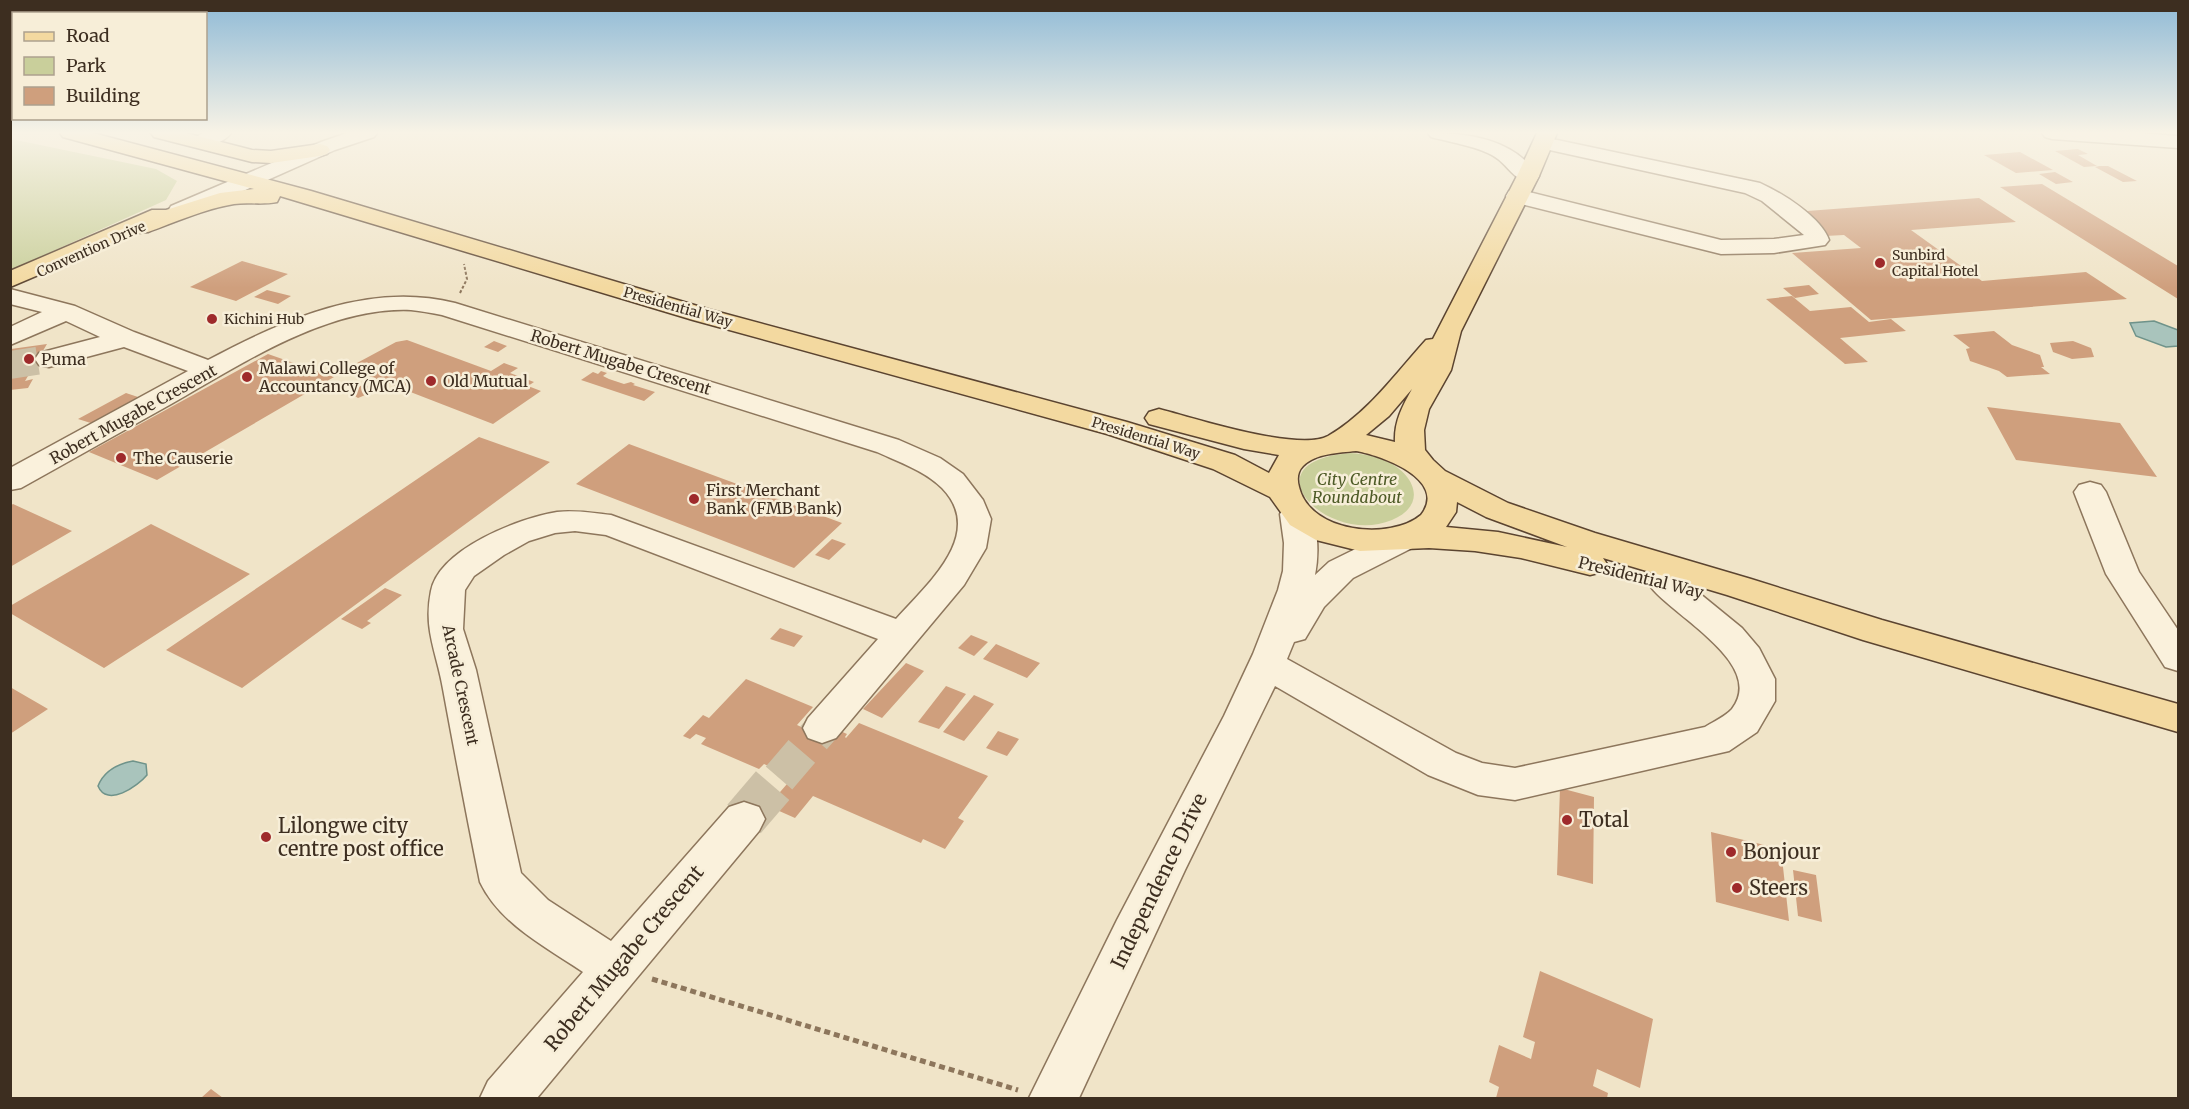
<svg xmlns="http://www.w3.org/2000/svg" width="2189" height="1109" font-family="Merriweather,serif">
  <rect width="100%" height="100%" fill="#f0e4c8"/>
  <!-- green -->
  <path fill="#c9cf9b" d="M11 139 156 169 177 181 166 200 11 270Z
    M1351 453C1363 454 1375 456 1386 461 1415 474 1428 505 1392 520 1327 547 1244 461 1351 453Z"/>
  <!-- water -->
  <path fill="#a9c4bc" stroke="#6f938a" stroke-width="1.5" d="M2154 321 2178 330V346L2166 347 2136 336 2130 323Z
    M133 761 146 764 147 775C138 786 107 808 98 786 104 771 117 764 133 761Z"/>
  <!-- building -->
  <path fill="#cf9f7d" d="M2078 149 2088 154 2078 155 2097 166 2084 167 2055 151Z
    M2020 152 2053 170 2016 173 1984 155Z
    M2099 166H2108L2137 181 2123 182 2095 167Z
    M2055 172 2073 182 2056 184 2039 174Z
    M2042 184 2178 266V299L2000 187Z
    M1979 198 2016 222 1911 230 1982 281 2086 272 2127 299 1871 320 1792 253 1861 248 1844 235 1825 236 1794 212Z
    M242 261 288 274 236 301 190 287Z
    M1809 285 1819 294 1795 298 1783 288Z
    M267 290 291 296 278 304 254 297Z
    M1792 296 1810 311 1851 307 1869 322 1891 319 1906 331 1840 338 1868 362 1845 364 1766 299Z
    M1994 331 2012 345 2040 355 2044 367H2041L2050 374 2007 377 1999 371 1970 361 1966 349 1970 348 1953 335Z
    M407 340 491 371 504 363 518 368 510 373 534 382 528 386 541 391 493 424 364 374 380 366 374 363 368 367 357 363 396 342Z
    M494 341 507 346 498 352 484 347Z
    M2073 341 2091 348 2094 357 2072 359 2053 352 2050 343Z
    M47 344 25 381 33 379 28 388 10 390 11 349Z
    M268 354 334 377 157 480 89 452Z
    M601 371 607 373 603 376 609 379 624 384 631 382 635 384 633 385 655 392 644 401 581 380 593 372 598 374Z
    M365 384 375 391 358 398 348 392Z
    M126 393 141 398 94 424 78 419Z
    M1987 407 2120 423 2157 477 2016 460Z
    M479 437 550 462 242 688 166 650Z
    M629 444 842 523 794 568 576 484Z
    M13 504 72 531 10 567V506Z
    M151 524 250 574 104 668 10 613V606Z
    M832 539 846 544 829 560 815 555Z
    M385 588 402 595 367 621 371 623 362 629 341 619Z
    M780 628 803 636 794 647 770 639Z
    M971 635 988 642 974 656 958 648Z
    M996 644 1040 663 1027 678 983 659Z
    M906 663 924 671 882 718 863 709Z
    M746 679 813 707 797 725 828 739 836 729 847 734 845 737 846 738 859 723 988 776 958 818 964 821 945 849 923 839 921 843 813 796 795 818 768 806 793 777 764 764 759 769 701 744 706 738 696 734 690 739 683 736 703 715 709 718Z
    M946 686 966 694 939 729 918 722Z
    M10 687 48 709 10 734Z
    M974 695 994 704 964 741 943 732Z
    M998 731 1019 739 1007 756 986 748Z
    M1560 788 1594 797 1593 884 1557 875Z
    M1711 832 1781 849 1789 921 1716 902Z
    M1793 870 1816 875 1822 922 1798 916Z
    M1540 971 1653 1019 1640 1088 1597 1069 1593 1086 1608 1093 1607 1098H1496L1499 1087 1489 1082 1499 1045 1531 1059 1535 1042 1523 1037Z
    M211 1089 223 1098H201Z"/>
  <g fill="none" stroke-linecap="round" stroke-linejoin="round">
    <!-- minor-tunnel-far2 -->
    <path stroke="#ccc0a6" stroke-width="28" stroke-dasharray="28 14" stroke-linecap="butt" d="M10 365 49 359"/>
    <!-- minor-tunnel-far1 -->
    <path stroke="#ccc0a6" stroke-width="35" stroke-dasharray="35 18" stroke-linecap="butt" d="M779 778 822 728"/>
    <!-- minor-tunnel -->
    <path stroke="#ccc0a6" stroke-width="44" stroke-dasharray="44 22" stroke-linecap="butt" d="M744 819 780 777"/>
    <defs>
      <path id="minor" d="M204 133H231C224 143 204 149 193 146L190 142 193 138Z
        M347 133H377L374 137 335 150 187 216 179 218 171 216 168 211 171 206 321 142Z
        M1428 133C1470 133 1513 139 1539 176L1536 181C1517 185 1511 169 1498 159 1483 147 1449 142 1431 137Z
        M2042 133H2139L2178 136V148L2052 139 2045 137Z
        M1543 137 1760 183C1782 193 1821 217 1829 240L1825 245 1774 253 1721 254 1509 201 1506 196 1509 191 1517 189 1721 240 1774 239 1804 235 1762 201 1745 193 1536 147 1533 143 1536 139Z
        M10 289 75 306 134 332 208 360C284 320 368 281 455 303L899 440 940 458 963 474 983 500 991 519 986 548 964 585 836 738 822 743 808 738 803 728 808 718 878 639 606 535 575 531 555 533 529 541 504 555 474 576 465 590 463 629 476 670 521 873 548 900 611 941 729 807 744 802 759 807 765 819 759 831 537 1098H480L488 1081 583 972C546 947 500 924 480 882 467 818 455 754 443 689 437 653 423 630 431 591 439 549 519 518 557 512 575 510 593 513 611 515L896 619C926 585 987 534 942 488 925 471 899 462 877 452L442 315C432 313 421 311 411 310 326 306 235 368 164 408 116 435 69 461 21 488L10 490V468L188 371 124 347 49 367 39 365 35 359 39 353 100 337 66 321 10 345V327L42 312 10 304Z
        M2090 482 2101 485 2106 492 2139 572 2178 630V671L2165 667 2106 574 2074 492 2079 485Z
        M1296 504 1307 507C1319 525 1319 554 1315 575L1329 562 1394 530 1405 527 1416 530 1421 538 1416 546 1353 578 1324 607 1305 639 1294 642 1287 659 1456 753 1482 763 1515 768 1705 727C1713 722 1726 716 1732 709 1768 662 1666 613 1648 583L1653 575 1665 571 1677 575 1742 628 1759 648 1775 679V701L1757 732 1729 751 1515 800 1478 795 1428 775 1275 686 1185 870 1079 1098H1029L1117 920 1224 716 1253 654 1278 590 1283 571 1284 543 1280 514 1285 507Z"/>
      <path id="major" d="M60 133H93L311 191 711 310 1127 422 1235 455 1269 473 1279 455 1244 449 1149 424 1145 418 1149 412 1159 409C1194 418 1298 452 1328 436 1367 414 1396 373 1426 340L1433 339 1517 176 1537 133H1557L1539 176 1461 331 1451 370 1429 409 1424 430 1425 450 1433 460 1445 471 1508 503 1595 533 1751 579 1882 620 2178 704V732L1863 640 1727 595 1603 558 1607 564 1602 572 1590 575 1521 558 1475 551 1429 548 1360 551 1316 540 1290 525 1270 497 1213 469 1107 434 693 320 280 196 277 202C263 205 248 202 234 204 204 209 176 222 148 232L137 233 10 287V271L152 210H166L220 193 254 189 63 137ZM1412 389C1402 407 1394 422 1395 442L1366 435 1389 416ZM1356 451C1380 455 1449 479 1421 515 1390 541 1310 533 1299 487 1297 480 1297 472 1303 466 1316 453 1339 453 1356 451ZM1457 502 1486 517 1567 547 1498 532 1446 527 1456 512Z
        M151 133H186L252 150 271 151 320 144 327 146 330 150 327 154 320 156 271 163 252 162 154 137Z"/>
    </defs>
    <!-- minor casing -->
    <use href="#minor" stroke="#8d765c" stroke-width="3"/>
    <!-- major casing -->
    <use href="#major" stroke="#5b4430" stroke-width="3"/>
    <!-- path-far1 -->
    <path stroke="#8d765c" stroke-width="2" stroke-dasharray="3 2" stroke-linecap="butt" d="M460 293 467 279 464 264"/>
    <!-- path -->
    <path stroke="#8d765c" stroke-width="5" stroke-dasharray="6 4" stroke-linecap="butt" d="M652 979 1018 1090"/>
    <!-- minor -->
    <use href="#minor" fill="#faf1dc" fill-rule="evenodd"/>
    <!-- major -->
    <use href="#major" fill="#f3d9a0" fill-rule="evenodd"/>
  </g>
  <!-- sky -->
  <linearGradient id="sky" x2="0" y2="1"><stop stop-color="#8fbad6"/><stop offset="0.46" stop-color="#f8f3e6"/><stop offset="1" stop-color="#f8f3e6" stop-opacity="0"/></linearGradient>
  <rect width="2189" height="288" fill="url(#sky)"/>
  <!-- markers -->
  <g fill="#9e2a2b" stroke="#f7eed8" stroke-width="2">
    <circle cx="1880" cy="263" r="6"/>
    <circle cx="212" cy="319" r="6"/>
    <circle cx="29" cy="359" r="6"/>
    <circle cx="247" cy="377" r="6"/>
    <circle cx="431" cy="381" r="6"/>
    <circle cx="121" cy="458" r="6"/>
    <circle cx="694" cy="499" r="6"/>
    <circle cx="1567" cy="820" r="6"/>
    <circle cx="266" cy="837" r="6"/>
    <circle cx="1731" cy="852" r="6"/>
    <circle cx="1737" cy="888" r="6"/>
  </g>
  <g text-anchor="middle" stroke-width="5" stroke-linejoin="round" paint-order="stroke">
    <!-- far-street labels -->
    <g font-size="14" fill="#3d2e20" stroke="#f7eed8">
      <text transform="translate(91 249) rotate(-24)" y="5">Convention Drive</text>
      <text transform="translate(678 307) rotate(16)" y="5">Presidential Way</text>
      <text transform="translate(1146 438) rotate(17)" y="5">Presidential Way</text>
    </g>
    <!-- far-poi labels -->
    <g font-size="14" fill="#3d2e20" stroke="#f7eed8" text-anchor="start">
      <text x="1892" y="260">Sunbird<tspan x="1892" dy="16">Capital Hotel</tspan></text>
      <text x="224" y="324">Kichini Hub</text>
    </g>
    <!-- poi labels -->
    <g font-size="16" fill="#3d2e20" stroke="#f7eed8" text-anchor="start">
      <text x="41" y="365">Puma</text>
      <text x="259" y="374">Malawi College of<tspan x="259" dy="18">Accountancy (MCA)</tspan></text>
      <text x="443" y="387">Old Mutual</text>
      <text x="133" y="464">The Causerie</text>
      <text x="706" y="496">First Merchant<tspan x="706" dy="18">Bank (FMB Bank)</tspan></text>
    </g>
    <!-- street labels -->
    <g font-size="16" fill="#3d2e20" stroke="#f7eed8">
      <text transform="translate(621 362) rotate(17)" y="6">Robert Mugabe Crescent</text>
      <text transform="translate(133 414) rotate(-29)" y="6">Robert Mugabe Crescent</text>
      <text transform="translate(1641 577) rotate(14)" y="6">Presidential Way</text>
      <text transform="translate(461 685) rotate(78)" y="6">Arcade Crescent</text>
    </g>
    <!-- park labels -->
    <g font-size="16" font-style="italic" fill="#4d5a26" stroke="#f7eed8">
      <text x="1357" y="485">City Centre<tspan x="1357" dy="18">Roundabout</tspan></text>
    </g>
    <!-- near-poi labels -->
    <g font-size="20" fill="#3d2e20" stroke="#f7eed8" text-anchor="start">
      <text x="1579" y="827">Total</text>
      <text x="278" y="833">Lilongwe city<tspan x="278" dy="23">centre post office</tspan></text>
      <text x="1743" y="859">Bonjour</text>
      <text x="1749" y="895">Steers</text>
    </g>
    <!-- near-street labels -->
    <g font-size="20" fill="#3d2e20" stroke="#f7eed8">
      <text transform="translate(1159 881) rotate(-64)" y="7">Independence Drive</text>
      <text transform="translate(624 958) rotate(-50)" y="7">Robert Mugabe Crescent</text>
    </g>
  </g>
  <!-- border -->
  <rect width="2189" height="1109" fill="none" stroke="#3d2e20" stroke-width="24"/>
  <!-- legend -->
  <rect x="12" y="12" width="195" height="108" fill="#f7eed8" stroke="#ada18e" stroke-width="1.5"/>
  <rect x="24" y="32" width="30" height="9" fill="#f3d9a0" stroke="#ada18e" stroke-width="1.5"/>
  <text x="66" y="42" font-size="18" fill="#3d2e20">Road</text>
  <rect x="24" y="57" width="30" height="18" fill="#c9cf9b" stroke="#ada18e" stroke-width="1.5"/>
  <text x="66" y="72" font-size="18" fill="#3d2e20">Park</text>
  <rect x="24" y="87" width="30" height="18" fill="#cf9f7d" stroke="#ada18e" stroke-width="1.5"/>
  <text x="66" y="102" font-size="18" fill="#3d2e20">Building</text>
</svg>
